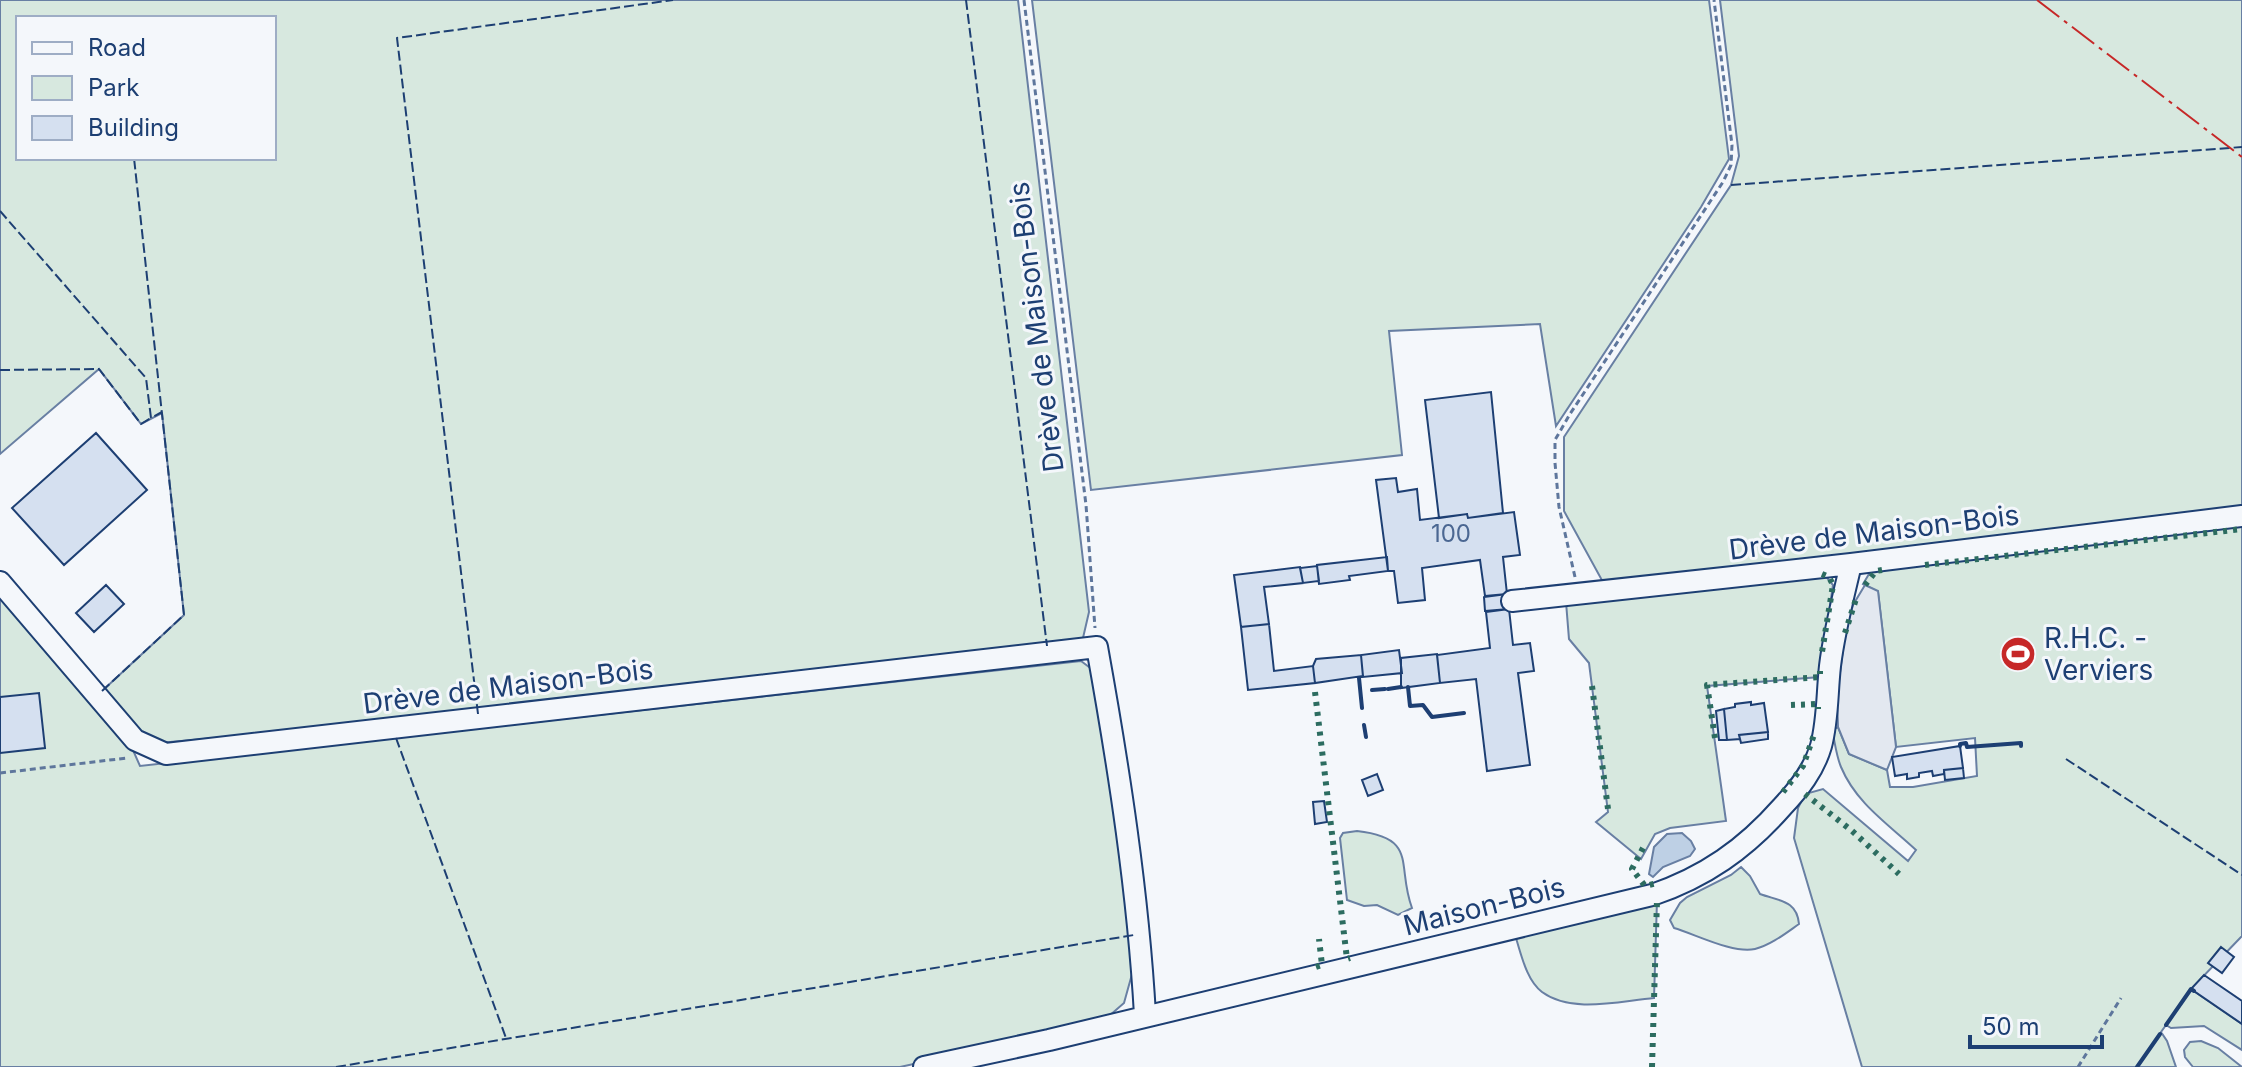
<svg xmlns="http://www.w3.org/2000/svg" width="2242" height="1067" font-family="Inter,sans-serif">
  <rect width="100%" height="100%" fill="#f4f7fb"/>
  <!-- green -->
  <path fill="#d7e8df" stroke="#687fa3" stroke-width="2" fill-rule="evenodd" d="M0 0H1018L1089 612 1083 638 1047 646 478 714 159 743 138 733 102 691 184 615 162 413 141 424 99 369 0 454ZM18 18H274V158H18Z
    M1032 0H1709L1729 159 1701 207 1556 426 1540 324 1389 331 1402 455 1091 490Z
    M1720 0H2242V509L1604 584 1564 511V437L1731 185 1739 156Z
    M2242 524V936L2191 989 2242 1024V1050L2204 1026 2171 1028 2166 1025 2161 1032 2167 1041 2176 1067H1862L1794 838 1798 808 1805 794 1823 789 1908 861 1916 850C1888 824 1856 803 1841 767 1836 755 1835 742 1832 730L1838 727 1849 754 1887 770 1890 787H1913L1977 776 1975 738 1896 747 1878 592 1863 584 1872 569Z
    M1824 574 1833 585 1820 677 1707 686 1726 821 1670 828 1655 834 1641 859 1596 822 1608 812 1589 663 1569 639 1566 602Z
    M0 589 129 741 140 766 1081 661 1097 673 1134 967 1124 1003 1101 1023 900 1067H0Z
    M1357 831C1419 838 1396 865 1412 908L1398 915 1377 905 1364 906 1347 900 1340 838 1343 833Z
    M1741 867 1750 876 1760 894C1779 901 1797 900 1799 924 1786 933 1771 945 1755 949 1733 954 1695 934 1674 928L1670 920 1680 903 1687 897 1731 875Z
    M1657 900 1654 998C1619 1001 1572 1014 1542 992 1526 980 1521 953 1515 935Z
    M2201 1041 2218 1048 2242 1067H2193L2185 1057 2184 1050 2190 1042Z"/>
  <!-- parking -->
  <path fill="#e3e8f0" stroke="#687fa3" stroke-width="2" d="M1865 585 1878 591 1896 747 1887 770 1849 754 1838 727 1837 697 1845 633 1853 605Z"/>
  <!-- water -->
  <path fill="#bed0e5" stroke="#687fa3" stroke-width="2" d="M1682 833 1691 841 1695 849 1690 856 1663 867 1653 877 1649 874 1654 847 1667 834Z"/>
  <!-- building -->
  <path fill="#d5e0f0" stroke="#1d3f73" stroke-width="2" d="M1491 392 1503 513 1468 518 1467 514 1439 518 1425 400Z
    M96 433 147 490 64 565 12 508Z
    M1396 478 1398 492 1417 489 1420 520 1467 514 1468 518 1514 512 1520 555 1503 557 1507 594 1485 596 1480 560 1422 568 1425 600 1398 603 1394 571H1388L1376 480Z
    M1387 557 1388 571 1349 576 1350 580 1319 584 1317 565Z
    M1317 566 1319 581 1303 583 1300 568Z
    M1300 567 1303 583 1264 587 1269 624 1241 627 1234 575Z
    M106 585 124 604 94 632 76 613Z
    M1507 594 1509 609 1485 611 1484 597Z
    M1509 609 1513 645 1530 643 1534 671 1518 673 1530 765 1487 771 1476 679 1440 683 1437 655 1490 648 1486 612Z
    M1269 624 1274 671 1313 666 1315 683 1248 690 1241 627Z
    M1399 650 1402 673 1363 677 1361 655Z
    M1437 654 1440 683 1401 688V658Z
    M1361 655 1363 676 1315 683 1313 666 1316 659Z
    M39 693 45 748 0 753V697Z
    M1751 702V705L1764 703 1768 732 1739 735 1740 739 1727 740 1724 709 1735 707V704Z
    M1724 709 1727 740H1719L1716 711Z
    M1768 732V739L1741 743 1739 735Z
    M1960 746 1963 768 1944 770V774L1933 776 1932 771 1919 773V777L1907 779V774L1895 776 1892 757Z
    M1963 768 1964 778 1945 780 1944 770Z
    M1377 774 1383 790 1368 796 1362 780Z
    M1324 801 1327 822 1315 824 1313 802Z
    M2221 947 2234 957 2222 973 2208 963Z
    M2204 975 2242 1001V1024L2191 989Z"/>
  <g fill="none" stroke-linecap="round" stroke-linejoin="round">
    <defs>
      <path id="minor" d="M0 582 135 740 166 754 1097 647C1119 769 1138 892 1145 1015
        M1512 601 1851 564 2242 516
        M924 1067 1049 1040 1652 895C1705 877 1745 849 1782 807 1799 789 1814 770 1821 746 1828 720 1827 693 1830 666 1834 632 1843 598 1851 564"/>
    </defs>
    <!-- minor casing -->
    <use href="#minor" stroke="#1d3f73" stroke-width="24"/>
    <!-- path -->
    <path stroke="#5e769c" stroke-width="3" stroke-dasharray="6 4" stroke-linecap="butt" d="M1024 0 1086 505 1095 628
      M1575 577 1559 507 1555 463V440L1570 414 1723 182 1731 165 1732 145 1714 0
      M0 773 127 758
      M2078 1067 2121 998"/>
    <!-- minor -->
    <use href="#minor" stroke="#f4f7fb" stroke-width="20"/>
    <!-- hedge -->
    <path stroke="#2c6c60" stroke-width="6" stroke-dasharray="4 6" stroke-linecap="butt" d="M1925 565 2242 529
      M1822 574 1829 577 1833 585 1822 652
      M1865 585 1876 571 1882 570
      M1845 633 1856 599
      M1592 686 1608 809
      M1315 692 1347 959 1350 958
      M1791 705 1818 704V709
      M1715 738 1707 685 1820 677V671
      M1783 792 1803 766 1815 732
      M1805 794 1851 830 1899 874
      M1643 848 1632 869 1645 886 1657 883
      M1316 967 1322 965 1319 939
      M1652 1067 1657 900"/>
    <!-- fence -->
    <path stroke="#1d3f73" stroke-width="2" stroke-dasharray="10 4" stroke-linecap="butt" d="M966 0 1047 646
      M1731 185 2242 147
      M0 211 146 378 151 418 162 412
      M0 370 99 369 141 424 151 418
      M102 691 184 615 134 158
      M478 714 397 38 673 0
      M396 738 506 1038
      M2066 759 2242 875
      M336 1067 1134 935"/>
    <!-- wall -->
    <path stroke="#1d3f73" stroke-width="4" d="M1359 678 1362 708
      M1408 687 1410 706 1423 705 1432 717 1464 713
      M1388 689 1401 687
      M1372 690 1385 689
      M1364 725 1366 737
      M1960 746V744L1966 743 1967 747 2021 743V746
      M2166 1025 2191 989 2194 991
      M2137 1067 2160 1034"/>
    <!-- power -->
    <path stroke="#c62828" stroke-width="2" stroke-dasharray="28 6 4 6" stroke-linecap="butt" d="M2037 0 2242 157"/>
  </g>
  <!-- icons -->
  <defs>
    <symbol id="stadium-disc" viewBox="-11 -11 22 22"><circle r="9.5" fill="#c62828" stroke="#f4f7fb"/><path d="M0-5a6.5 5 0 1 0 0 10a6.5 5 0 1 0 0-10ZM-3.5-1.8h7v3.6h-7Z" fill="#fff"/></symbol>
  </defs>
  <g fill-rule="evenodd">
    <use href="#stadium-disc" x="1998" y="634" width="40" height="40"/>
  </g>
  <g text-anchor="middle" stroke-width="6" stroke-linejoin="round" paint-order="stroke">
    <!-- number labels -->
    <g font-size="24" fill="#4b6792">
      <text x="1451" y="542">100</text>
    </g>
    <!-- street labels -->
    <g font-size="28" fill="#1d3f73" stroke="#f4f7fb">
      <text transform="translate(1036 327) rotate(-97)" y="10">Drève de Maison-Bois</text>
      <text transform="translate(1874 532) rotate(-7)" y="10">Drève de Maison-Bois</text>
      <text transform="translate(508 686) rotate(-7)" y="10">Drève de Maison-Bois</text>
      <text transform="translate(1484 906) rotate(-14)" y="10">Maison-Bois</text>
    </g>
    <!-- poi labels -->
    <g font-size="28" fill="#1d3f73" stroke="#f4f7fb" text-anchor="start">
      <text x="2044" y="648">R.H.C. -<tspan x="2044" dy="32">Verviers</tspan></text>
    </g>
  </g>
  <!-- legend -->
  <rect x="16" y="16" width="260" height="144" fill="#f4f7fb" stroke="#9eadc5" stroke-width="2"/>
  <rect x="32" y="42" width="40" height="12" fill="#f4f7fb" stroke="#9eadc5" stroke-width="2"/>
  <text x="88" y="56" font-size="24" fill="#1d3f73">Road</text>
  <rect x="32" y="76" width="40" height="24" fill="#d7e8df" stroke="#9eadc5" stroke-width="2"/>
  <text x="88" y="96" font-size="24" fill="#1d3f73">Park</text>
  <rect x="32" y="116" width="40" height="24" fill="#d5e0f0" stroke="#9eadc5" stroke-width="2"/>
  <text x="88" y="136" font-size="24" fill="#1d3f73">Building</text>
  <!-- scale -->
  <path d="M1970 1035v12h132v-12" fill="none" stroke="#1d3f73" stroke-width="4"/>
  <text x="1982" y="1035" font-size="24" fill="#1d3f73" stroke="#f4f7fb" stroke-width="6" paint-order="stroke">50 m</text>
</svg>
